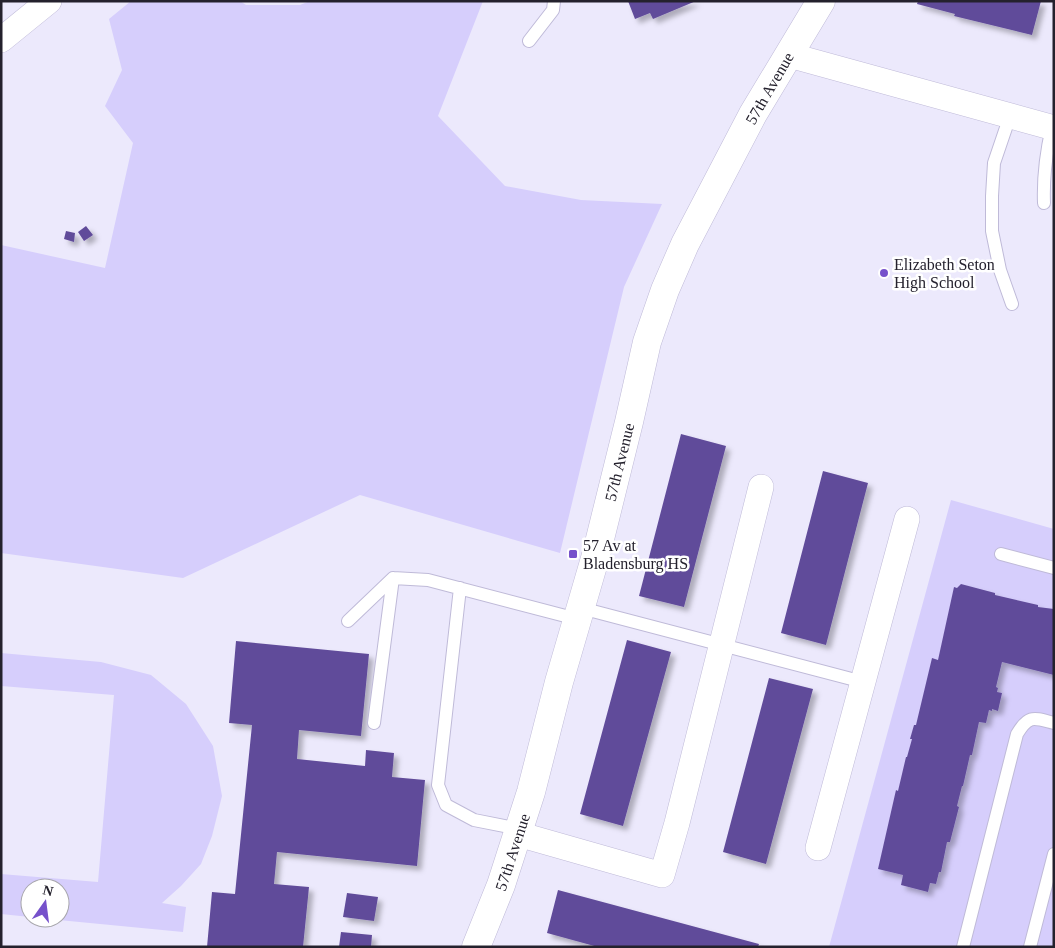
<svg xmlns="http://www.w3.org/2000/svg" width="1055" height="948" font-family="'Times New Roman',serif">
  <defs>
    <filter id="shadow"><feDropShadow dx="4.5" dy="4.5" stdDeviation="2.5" flood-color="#0004"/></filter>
  </defs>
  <rect width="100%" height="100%" fill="#ece9fc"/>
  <!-- green -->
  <path fill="#d6cefc" d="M131 1H240L246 5H300L310 1H483L438 116 505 186 581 200 662 204 624 287 560 553 360 495 183 578 1 553V245L105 268 133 143 105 106 122 70 109 19Z
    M951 500 1054 529V947H829Z
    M1 653 101 662 151 675 186 704 213 746 222 796 212 836 201 864 181 886 162 903 186 907 183 932 38 918H60V888H30V917L1 914V874L98 882 114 695 1 686Z"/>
  <!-- building -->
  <path fill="#614c9a" filter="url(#shadow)" d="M628 1H696L653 19 650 13 635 19Z
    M918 1H1041L1032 35 954 16 955 14 917 4Z
    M86 226 93 235 84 241 78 232Z
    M66 231 75 233 74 242 64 239Z
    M681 434 726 446 684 607 639 596Z
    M823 471 868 483 826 645 781 633Z
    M961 584 995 593V595L1038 605V607L1054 609V675L1002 662 996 687 998 688 997 692 1002 693 998 711 992 709V711L989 710 986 723 979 722 972 755H970L963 786H962L957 806 959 807 950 842H947L941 872H939L936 884 930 883 928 892 901 885 903 875 878 869 896 790 898 791 906 757H907L912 739H910L914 725H916L932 658 938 660 954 587 957 588Z
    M627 640 671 652 623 826 580 814Z
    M236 641 369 654 361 736 299 730 297 759 365 766 366 750 394 753 392 777 425 780 417 866 277 852 274 884 309 887 303 947H207L212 892 235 894 252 725 229 723Z
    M769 678 813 689 766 864 723 852Z
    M558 890 759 944 758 947H598L547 933Z
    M347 893 378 897 374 921 343 917Z
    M341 932 372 935 371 947H339Z"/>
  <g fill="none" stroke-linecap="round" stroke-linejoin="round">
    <defs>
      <path id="service" d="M529 41 553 10 554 1
        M1010 116 994 163 992 196V231L1000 270 1012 304
        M1044 203C1043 177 1046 153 1052 127
        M1001 554 1054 568
        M460 588 438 785 446 805 474 820 519 829
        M581 608 863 682
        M348 621 393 578 428 580 577 619
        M374 723 393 578
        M963 947 1017 734C1029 714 1034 718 1054 723
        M1030 947 1054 854"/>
      <path id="minor" d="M1 40 49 1
        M789 55 1054 128
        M518 834 662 875 677 823 761 487
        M818 848 907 519"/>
      <path id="tertiary" d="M476 947 501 885 531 792 559 682 596 555 629 422 647 342 665 290 685 244 753 114 821 1"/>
    </defs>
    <!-- service casing -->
    <use href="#service" stroke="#bfbad8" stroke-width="14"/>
    <!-- minor casing -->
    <use href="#minor" stroke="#bfbad8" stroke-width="26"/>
    <!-- tertiary casing -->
    <use href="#tertiary" stroke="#bfbad8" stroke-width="29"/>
    <!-- service -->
    <use href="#service" stroke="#fff" stroke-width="12"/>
    <!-- minor -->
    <use href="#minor" stroke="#fff" stroke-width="25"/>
    <!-- tertiary -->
    <use href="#tertiary" stroke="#fff" stroke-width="28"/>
  </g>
  <!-- markers -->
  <g fill="#7651cb" stroke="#fff" stroke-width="2">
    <circle cx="884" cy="273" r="5"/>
    <rect x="568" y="549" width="10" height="10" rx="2.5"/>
  </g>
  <g text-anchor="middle" stroke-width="5" stroke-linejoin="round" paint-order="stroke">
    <!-- street labels -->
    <g font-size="16" fill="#24212d" stroke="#fff">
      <text transform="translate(769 88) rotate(-60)" y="6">57th Avenue</text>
      <text transform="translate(619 462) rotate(-76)" y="6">57th Avenue</text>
      <text transform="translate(512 852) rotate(-72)" y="6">57th Avenue</text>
    </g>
    <!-- poi labels -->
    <g font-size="16" fill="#24212d" stroke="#fff" text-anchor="start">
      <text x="894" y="270">Elizabeth Seton<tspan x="894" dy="18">High School</tspan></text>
      <text x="583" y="551">57 Av at<tspan x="583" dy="18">Bladensburg HS</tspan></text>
    </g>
  </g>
  <!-- border -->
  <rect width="1055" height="948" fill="none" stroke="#24212d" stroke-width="5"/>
  <!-- north arrow -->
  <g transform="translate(45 903) rotate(14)"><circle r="24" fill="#ffffff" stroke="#a7a6ab"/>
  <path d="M0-4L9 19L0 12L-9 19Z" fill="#7651cb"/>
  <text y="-8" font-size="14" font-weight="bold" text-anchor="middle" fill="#24212d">N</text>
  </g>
</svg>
